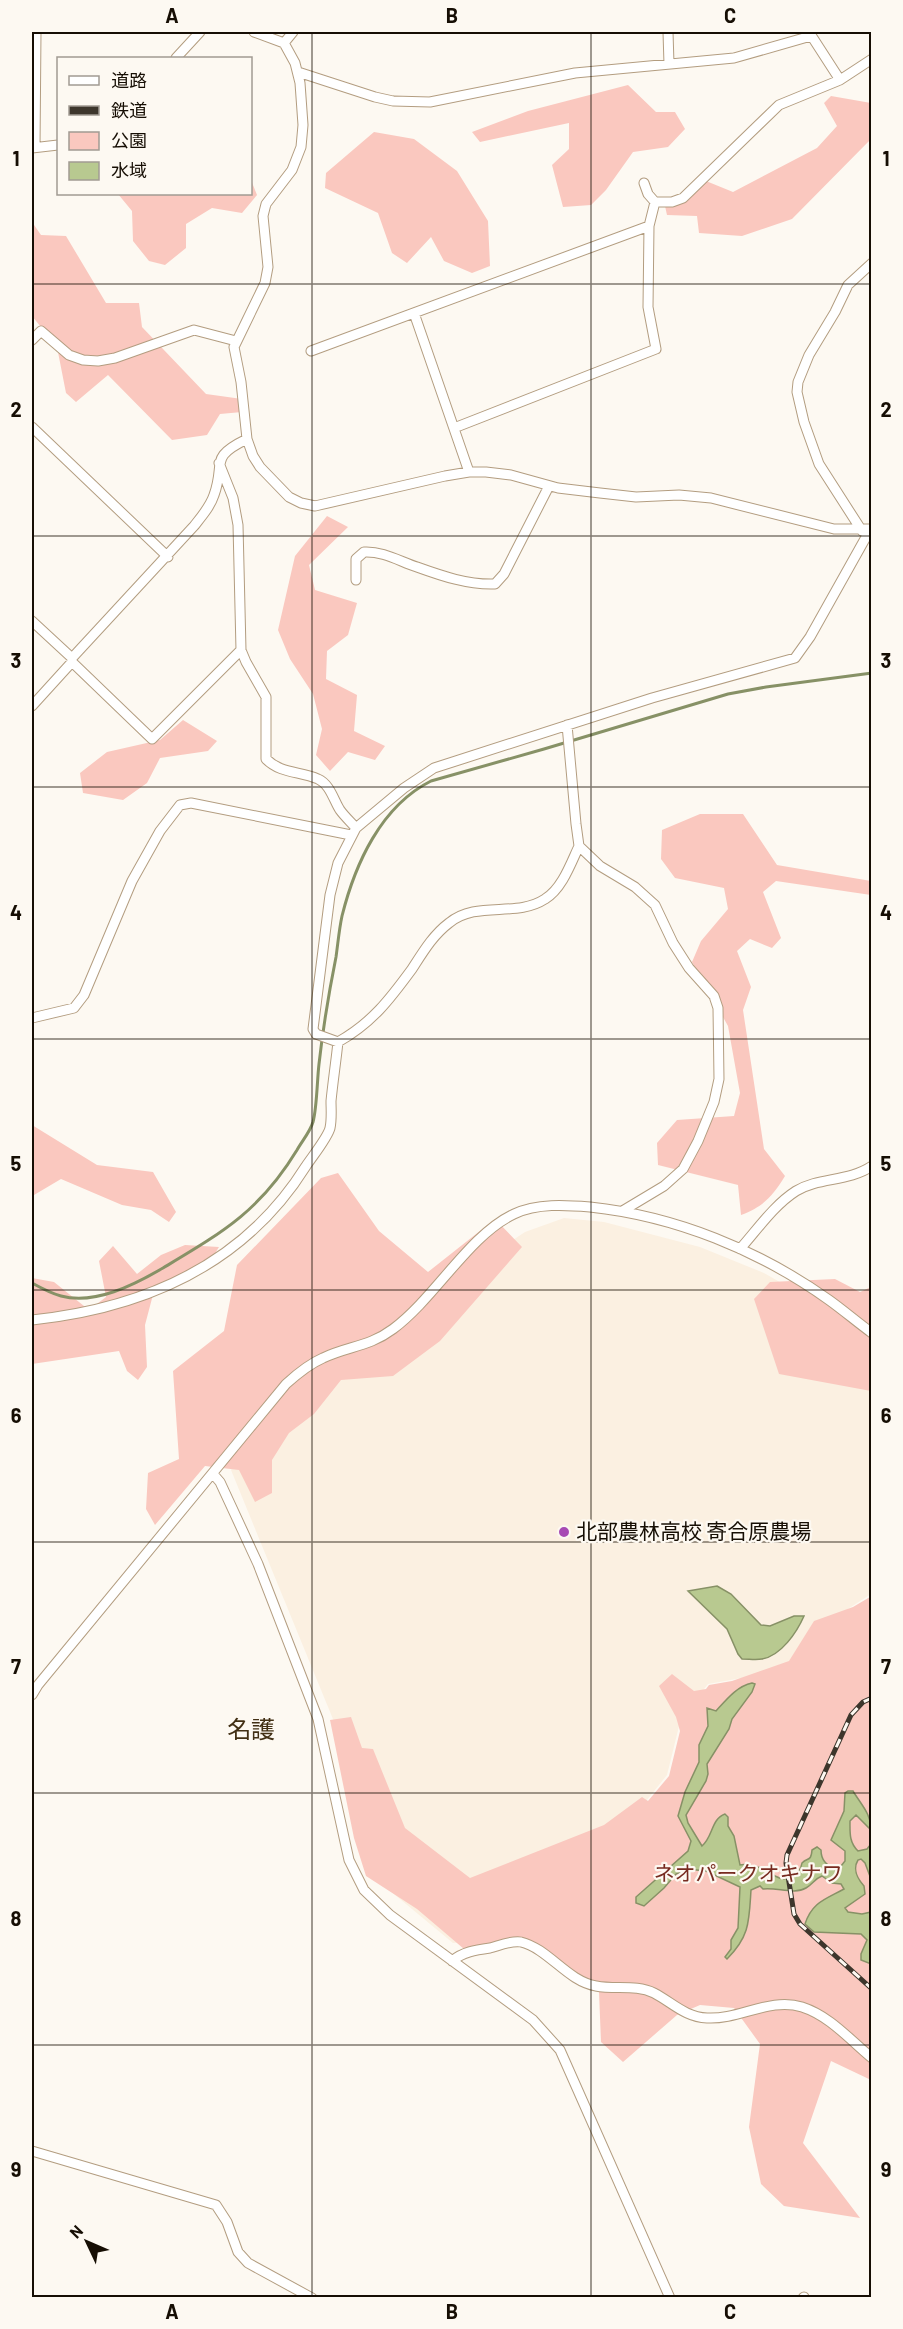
<svg xmlns="http://www.w3.org/2000/svg" width="903" height="2329" font-family="Barlow,'Noto Sans JP',sans-serif">
  <rect width="100%" height="100%" fill="#fdf9f2"/>
  <!-- built -->
  <path fill="#fbf0e1" d="M564 1218 604 1222 700 1247 764 1273 818 1304 871 1350V1594L837 1616 813 1654 776 1672 708 1684 681 1718 667 1775 586 1876 507 1939 453 1943 383 1885 344 1746 231 1470 242 1445 486 1258 525 1232Z"/>
  <!-- green -->
  <path fill="#fac8bf" d="M628 85 656 112H675L685 129 668 147 633 152 606 190 591 205 563 207 552 165 569 149V123L480 142 472 132 528 111Z
    M831 96 871 103V139L792 219 742 236 699 233 697 216 667 215 665 206 706 181 733 192 817 148 837 126 824 103Z
    M374 132 414 139 457 171 488 221 490 266 472 273 444 261 431 237 407 263 392 253 378 213 325 188 326 173Z
    M251 180 257 195 242 213 212 208 186 224V248L165 265 149 261 133 241 132 211 118 194H250Z
    M32 222 41 235 66 236 106 303H139L142 327 206 394 242 399V412L220 414 207 435 172 440 108 375 76 402 66 393 57 347 32 316Z
    M327 516 348 527 309 565 315 590 357 603 348 635 327 651 326 679 357 695 354 731 385 746 375 760 348 752 330 771 316 755 322 729 313 694 290 659 278 630 295 556Z
    M183 720 217 741 208 751 160 758 147 783 123 800 83 793 80 773 107 752 160 740Z
    M700 814H743L777 865 871 881V895L776 881 763 892 781 938 772 948 750 939 737 951 751 987 743 1010 764 1149 785 1176C772 1197 764 1206 741 1215L738 1185 658 1165 657 1143 677 1120 734 1116 740 1093 728 1026 692 962 701 941 728 909 724 888 675 878 661 859 662 830Z
    M32 1125 97 1165 153 1172 176 1212 169 1222 151 1210 122 1205 61 1179 34 1195 32 1201Z
    M338 1173 379 1231 428 1272 495 1219 522 1247 440 1341 393 1376 341 1380 314 1414 289 1433 272 1460V1493L255 1502 239 1470 205 1466 155 1525 146 1509 148 1473 179 1459 173 1371 224 1331 237 1265 321 1178Z
    M185 1245 219 1247 209 1263 155 1287 145 1325 147 1367 138 1380 127 1371 119 1351 32 1364V1278L54 1282 89 1310 106 1297 99 1261 113 1246 137 1274 161 1255Z
    M835 1279 860 1292 871 1287V1391L779 1374 754 1299 770 1282Z
    M871 1590V2080L831 2061 803 2143 860 2218 784 2206 761 2184 749 2127 760 2044 734 2008 700 2005 677 2015 623 2062 601 2042 599 1992 524 1938 464 1949 417 1909 366 1876 354 1838 330 1720 351 1717 362 1748 373 1749 405 1828 470 1878 604 1825 642 1797 648 1801 669 1776 680 1731 676 1717 659 1686 672 1674 694 1691 706 1689 709 1685 732 1681 789 1661 814 1621 853 1607 870 1597Z"/>
  <!-- water -->
  <path fill="#b8c990" stroke="#879166" stroke-width="1.5" d="M717 1586 731 1594 761 1625 770 1626 794 1616H804C797 1632 781 1656 762 1659 756 1660 749 1659 742 1659L738 1654 727 1629 688 1591Z
    M752 1683 755 1684 752 1692 732 1719 729 1729 707 1764 708 1774 706 1781 686 1815 688 1823 702 1846C713 1837 711 1819 725 1814L728 1817V1826L734 1836 740 1865 748 1864C754 1868 760 1866 767 1870 770 1871 772 1874 775 1876 787 1883 800 1875 802 1863 808 1857 811 1862 812 1850L817 1847 821 1850C821 1862 828 1865 837 1871L845 1861V1851L831 1840 844 1811 845 1793 848 1791H853C860 1803 872 1815 871 1830L856 1815 850 1821C850 1833 849 1842 858 1851L867 1849 871 1844V1879L865 1863 861 1859 858 1860C852 1870 858 1879 864 1886L865 1894 845 1908 848 1912 862 1914 871 1912V1964L861 1960V1954L867 1940 861 1934 814 1932 805 1924C812 1902 826 1899 844 1889L841 1884 832 1883 822 1876C814 1879 813 1884 806 1888 794 1895 777 1887 763 1889L760 1886 751 1890C749 1921 750 1936 727 1959L725 1957 731 1949V1940L738 1928 740 1887 706 1871 687 1869 676 1874 664 1888 644 1906 636 1903V1897L688 1851 691 1841 678 1816 685 1792 699 1762V1745L708 1726 707 1708 716 1711C726 1700 737 1686 752 1683Z"/>
  <g fill="none" stroke-linecap="round" stroke-linejoin="round">
    <!-- stream -->
    <path stroke="#879166" stroke-width="3" d="M32 1283C41 1288 50 1293 61 1296 95 1305 134 1285 163 1268 223 1232 260 1211 297 1150 302 1141 310 1132 313 1122 317 1107 317 1081 319 1064 323 1028 329 992 336 957 338 943 339 930 342 916 355 864 381 806 431 781L544 749 728 694 766 687 872 673"/>
    <defs>
      <path id="minor" d="M254 32 284 43 295 63 300 83 303 125 301 147 292 170 266 204 263 216 268 267 265 283 234 347 241 382 247 439 253 456 260 467 289 497 301 503 315 506 445 476 469 472H486L511 475 558 488 600 493 636 497 679 495 711 498 834 529H872
        M668 32 669 64
        M809 32 840 80
        M284 43 293 32
        M176 58 200 32
        M298 72 375 97 393 101 430 102 575 73 734 58 811 36
        M35 147 36 32
        M32 148 58 145
        M644 183 648 194 655 202H672L683 198 779 105 840 80 872 59
        M414 313 469 472
        M32 340 41 331 69 355 83 360 98 361 115 358 194 330 236 341
        M311 351 649 226
        M32 427 168 557
        M454 428 656 349 648 307 649 226 655 202
        M219 463 233 498 238 525 241 650 246 662 266 697V759C281 774 300 771 318 779 330 784 334 801 340 810 345 817 351 822 356 828
        M862 531 819 464 804 422 797 392 798 382 809 355 835 312 848 285 872 263
        M356 580V559L364 552C383 551 399 561 417 567 442 576 468 585 495 584L504 574 549 486
        M32 621 72 658
        M72 662 152 739 241 650
        M32 706 72 662V658L194 526C202 516 210 507 214 495 226 462 208 458 247 439
        M567 725 576 824 579 846 600 866 635 887 655 905 673 943 689 968 714 996 718 1008 719 1079 714 1102 698 1141 683 1169 664 1186 624 1210
        M579 846C571 863 562 889 545 899 516 918 477 900 449 923 433 935 423 952 412 969 390 999 372 1023 338 1042L316 1034 313 1029 330 895 338 863 356 828 404 788 434 768 652 698 795 658 810 637 870 530
        M32 1018 74 1008 84 995 132 881 160 831 180 805 191 803 351 835
        M740 1249C757 1230 774 1205 796 1191 819 1177 848 1182 872 1166
        M32 1320C145 1308 244 1265 306 1166 312 1157 328 1137 330 1128 332 1119 331 1109 331 1101 333 1081 336 1061 338 1042
        M213 1474 220 1482 258 1564 318 1719 349 1860 364 1890 390 1915 533 2020 560 2050 670 2298
        M32 1695 38 1685 286 1384C297 1374 309 1364 323 1358 348 1346 369 1347 393 1329 435 1298 469 1235 514 1214 537 1203 566 1205 590 1207 675 1216 759 1250 829 1300 843 1310 857 1322 872 1333
        M452 1961C463 1952 475 1950 490 1948 498 1946 512 1940 521 1942 549 1949 567 1981 596 1986 615 1990 636 1984 654 1993 673 2003 685 2017 707 2018 739 2020 770 1997 802 2007 830 2016 850 2040 872 2058
        M32 2151 216 2205 227 2222 238 2252 248 2263 312 2298
        M803 2298 804 2297"/>
    </defs>
    <!-- minor casing -->
    <use href="#minor" stroke="#b39d80" stroke-width="11"/>
    <!-- minor -->
    <use href="#minor" stroke="#fff" stroke-width="9"/>
    <defs>
      <path id="rail" d="M872 1698 863 1702 851 1715 787 1855 786 1863 794 1914 800 1924 872 1989"/>
    </defs>
    <!-- rail casing -->
    <use href="#rail" stroke="#3d362c" stroke-width="5"/>
    <!-- rail -->
    <use href="#rail" stroke="#fdf9f2" stroke-width="3" stroke-dasharray="9" stroke-linecap="butt"/>
  </g>
  <!-- grid -->
  <path fill="none" stroke="#160e04" stroke-width="1.5" stroke-opacity="0.55" d="M312 32V2298M591 32V2298M32 284H872M32 536H872M32 787H872M32 1039H872M32 1290H872M32 1542H872M32 1793H872M32 2045H872"/>
  <!-- markers -->
  <circle fill="#a74ab4" stroke="#fdf9f2" stroke-width="2" cx="564" cy="1532" r="6"/>
  <g text-anchor="middle" stroke-width="4.5" stroke-linejoin="round" paint-order="stroke">
    <!-- poi labels -->
    <g font-size="21" fill="#160e04" stroke="#fdf9f2" text-anchor="start">
      <text x="576" y="1539">北部農林高校 寄合原農場</text>
    </g>
    <!-- park labels -->
    <g font-size="21" fill="#772b20" stroke="#fdf9f2">
      <text x="748" y="1881">ネオパークオキナワ</text>
    </g>
    <!-- quarter labels -->
    <g font-size="24" fill="#423015" stroke="#fdf9f2">
      <text x="251" y="1738">名護</text>
    </g>
  </g>
  <!-- border -->
  <rect width="903" height="2329" fill="none" stroke="#fdf9f2" stroke-width="66"/>
  <!-- legend -->
  <rect x="57" y="57" width="195" height="138" fill="#fdf9f2" stroke="#a19b93" stroke-width="1.5"/>
  <rect x="69" y="76" width="30" height="9" fill="#ffffff" stroke="#a19b93" stroke-width="1.5"/>
  <text x="111" y="87" font-size="18" fill="#160e04">道路</text>
  <rect x="69" y="106" width="30" height="9" fill="#3d362c" stroke="#a19b93" stroke-width="1.5"/>
  <text x="111" y="117" font-size="18" fill="#160e04">鉄道</text>
  <rect x="69" y="132" width="30" height="18" fill="#fac8bf" stroke="#a19b93" stroke-width="1.5"/>
  <text x="111" y="147" font-size="18" fill="#160e04">公園</text>
  <rect x="69" y="162" width="30" height="18" fill="#b8c990" stroke="#a19b93" stroke-width="1.5"/>
  <text x="111" y="177" font-size="18" fill="#160e04">水域</text>
  <!-- north arrow -->
  <g transform="translate(87 2242) rotate(314)" stroke="#fdf9f2" stroke-width="4.5" paint-order="stroke">
  <path d="M0-4.5L10 22L0 15L-10 22Z" fill="#160e04"/>
  <text y="-9" font-size="16" font-weight="bold" text-anchor="middle" fill="#160e04">N</text>
  </g>
  <rect x="33" y="33" width="837" height="2263" fill="none" stroke="#160e04" stroke-width="2"/>
  <g font-size="20" text-anchor="middle" font-weight="bold" fill="#160e04">
    <text x="172" y="23">A</text>
    <text x="452" y="23">B</text>
    <text x="730" y="23">C</text>
    <text x="16" y="166">1</text>
    <text x="886" y="166">1</text>
    <text x="16" y="417">2</text>
    <text x="886" y="417">2</text>
    <text x="16" y="668">3</text>
    <text x="886" y="668">3</text>
    <text x="16" y="920">4</text>
    <text x="886" y="920">4</text>
    <text x="16" y="1171">5</text>
    <text x="886" y="1171">5</text>
    <text x="16" y="1423">6</text>
    <text x="886" y="1423">6</text>
    <text x="16" y="1674">7</text>
    <text x="886" y="1674">7</text>
    <text x="16" y="1926">8</text>
    <text x="886" y="1926">8</text>
    <text x="16" y="2177">9</text>
    <text x="886" y="2177">9</text>
    <text x="172" y="2319">A</text>
    <text x="452" y="2319">B</text>
    <text x="730" y="2319">C</text>
  </g>
</svg>
